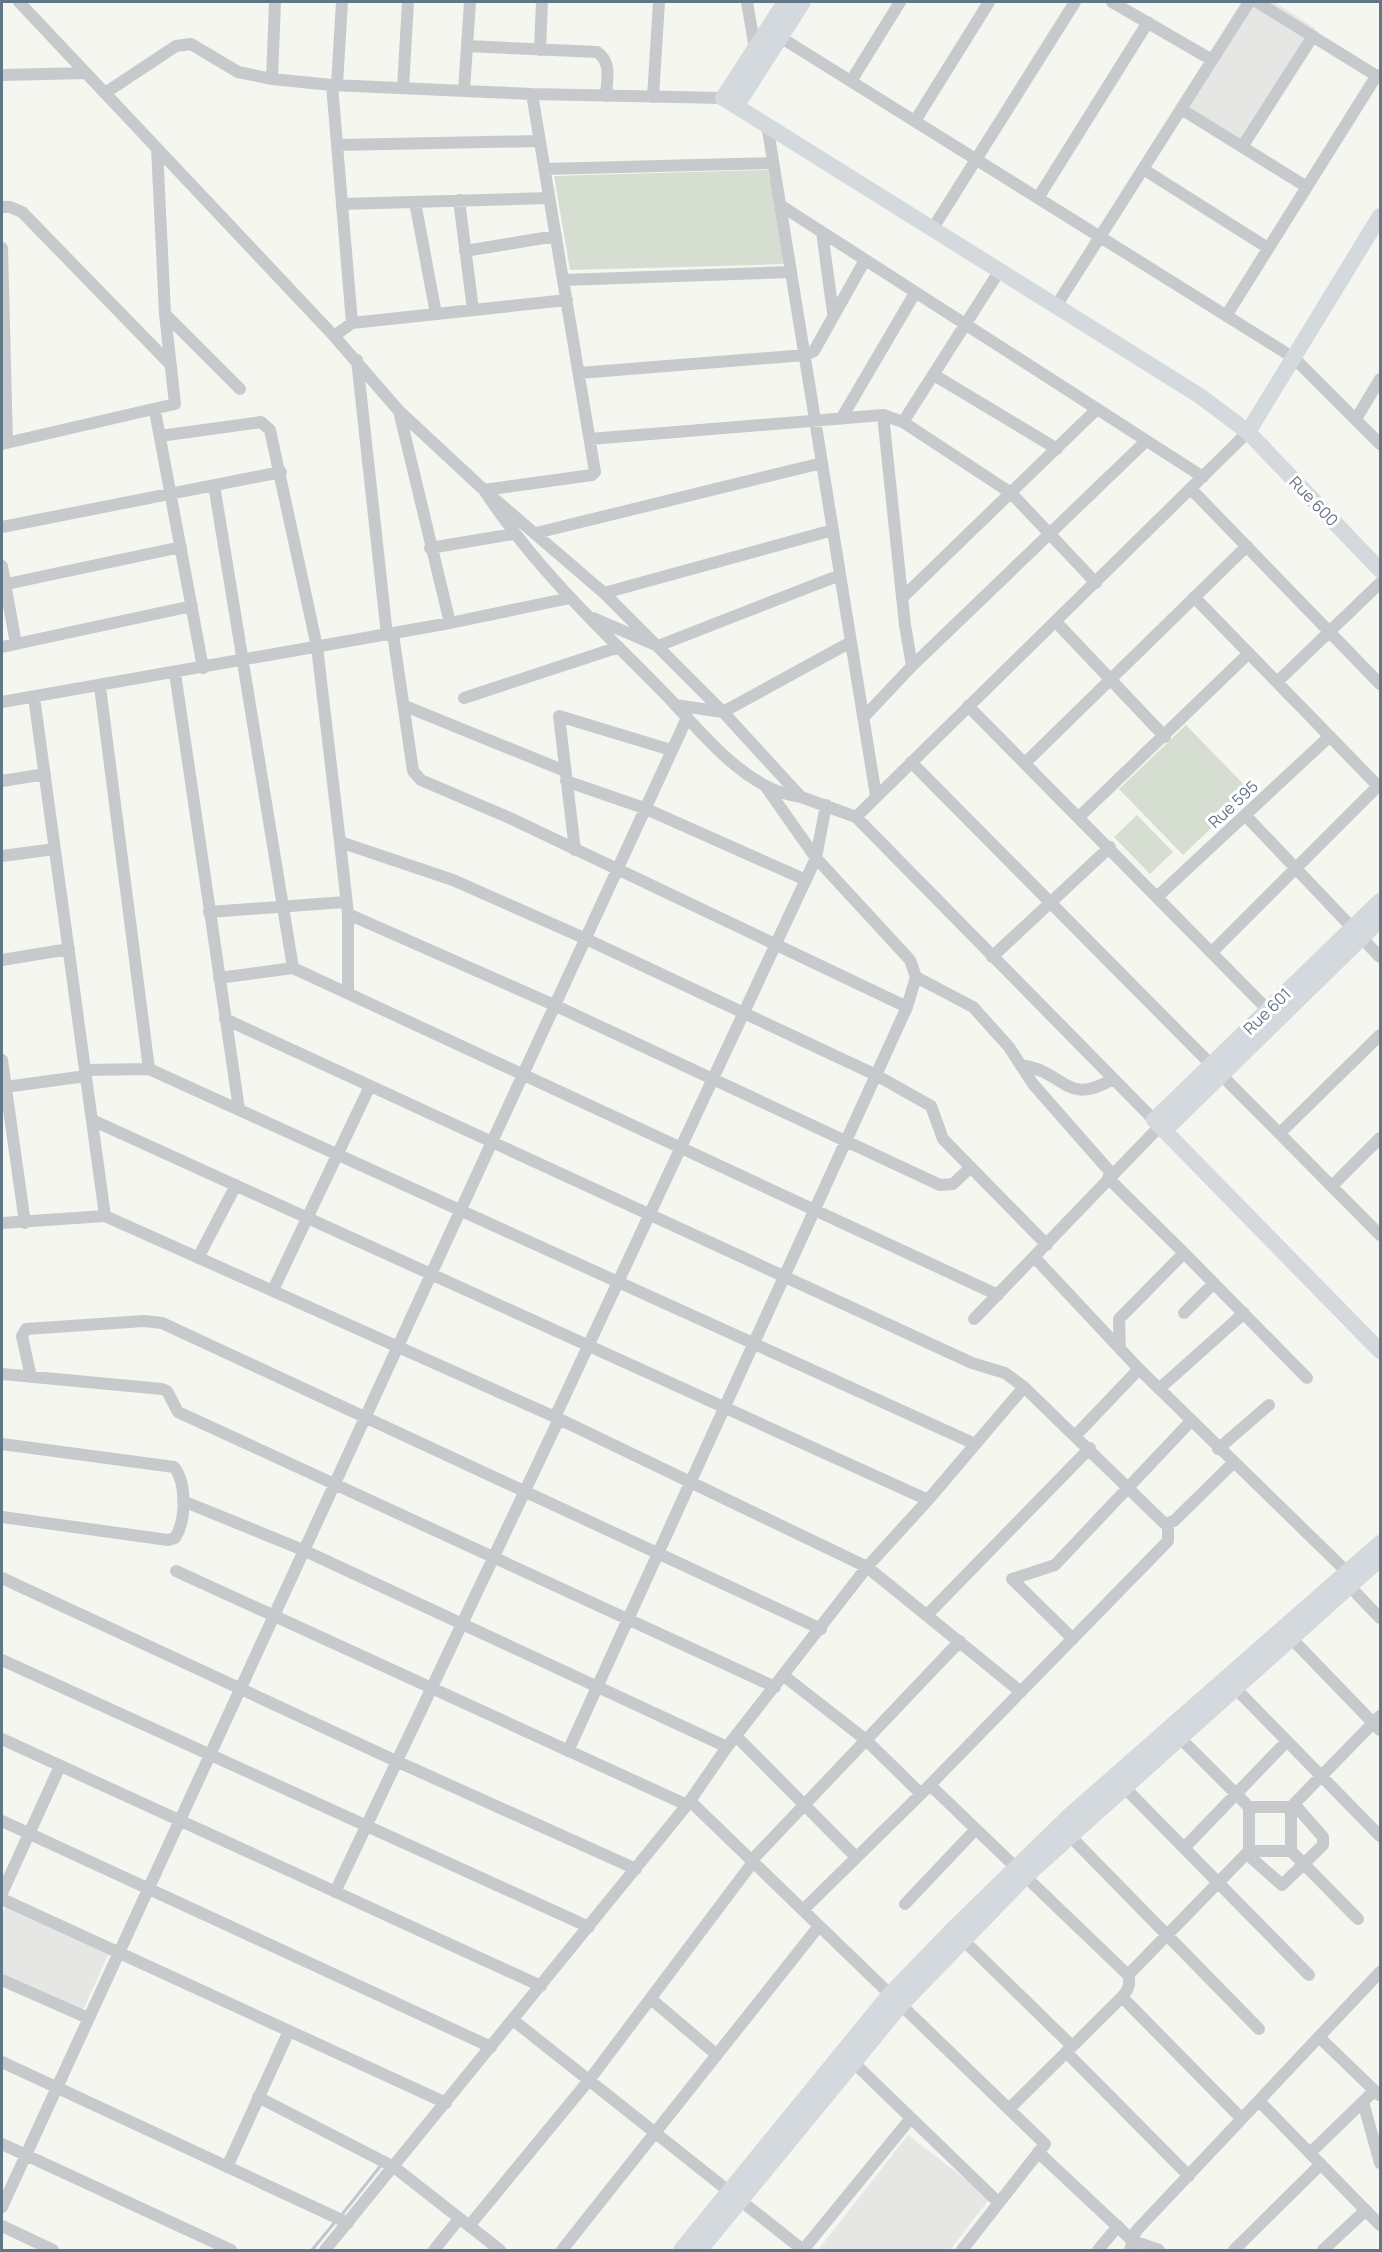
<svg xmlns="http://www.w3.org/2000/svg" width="1382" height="2252" font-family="Manrope,sans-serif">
  <rect width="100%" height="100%" fill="#f6f6f1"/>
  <!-- built -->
  <path fill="#e6e7e5" d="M1256 2H1274L1315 28 1241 143 1187 108Z
    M6 1906 109 1953 83 2010 2 1974V1916Z
    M908 2135 990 2198 950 2250H818Z"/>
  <!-- green -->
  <path fill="#d6ded2" d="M768 170 787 264 570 270 554 176Z
    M1186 725 1250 791 1183 855 1119 789Z
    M1137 815 1173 852 1150 874 1114 837Z"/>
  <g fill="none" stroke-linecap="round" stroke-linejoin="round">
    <!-- stream -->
    <path stroke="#bdc9ce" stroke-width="3" d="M340 2217 382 2164
      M312 2250 335 2222"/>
    <!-- street -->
    <path stroke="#c7cacd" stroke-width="12" d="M19 2 334 336 399 411 484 490 604 593 723 712 801 797 856 817 1154 1120
      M747 2 755 49
      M1112 2 1212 60
      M1257 2 1380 78
      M780 37 1294 358 1380 444
      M467 46 597 52C612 62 607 79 606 96
      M540 50 542 2
      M2 75 86 73
      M272 79 275 2
      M851 81 900 2
      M337 84 342 2
      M332 85 352 323
      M403 88 408 2
      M464 90 470 2
      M105 93 176 46 191 44 238 72 272 79 332 85 532 94 723 98
      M532 94 595 472 592 475 484 490C535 568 600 628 665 694 696 726 726 765 766 786 777 792 788 795 801 797
      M653 97 659 2
      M1181 109 1307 187
      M915 121 989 2
      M767 124 876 796
      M337 145 540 141
      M1242 147 1313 36
      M545 169 773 163
      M1143 169 1268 248
      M1038 198 1148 22
      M459 200 473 310
      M415 202 436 314
      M342 204 549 198
      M780 205 1203 477
      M2 207H10L22 212 171 365
      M933 228 1075 2
      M822 232 833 313
      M2 248 7 442
      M465 251 556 236
      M563 280 791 272
      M1056 306 1249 2
      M165 314 240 389
      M1226 316 1377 75
      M334 336 352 323 567 300
      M357 360 387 635
      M579 373 805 355 814 351 865 260
      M934 375 1057 449
      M155 411 203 668
      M399 411 450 623
      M883 415 905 625 912 666
      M841 419 915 293
      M1356 419 1380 379
      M903 422 1000 270
      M160 436 261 422 270 430 317 647 340 842 453 880 584 938 876 1075 931 1106 943 1139 1047 1245
      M590 439 883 415 903 422 1011 493 1096 583
      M2 444 175 404 165 314 157 148
      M214 485 293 968
      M1191 489 1380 684
      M2 527 281 472
      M536 533 822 463
      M430 548 513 534
      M2 566 16 644
      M2 585 181 547
      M604 593 833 530
      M1194 597 1378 786
      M902 598 1097 409
      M593 618 658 646 840 575
      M1056 622 1165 737
      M393 634 413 771 421 780 512 819 907 1007
      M2 647 192 606
      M175 673 239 1109
      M1277 682 1380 583
      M100 687 149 1069
      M34 697 105 1216
      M464 698 619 647
      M2 702 450 623 570 598
      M675 705 723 712 849 643
      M405 706 565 771
      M968 706 1273 1015
      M863 718 912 666 1146 441
      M911 762 1380 1235
      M1026 762 1247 546
      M2 781 45 774
      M566 781 644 808 806 880
      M1245 815 1380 957
      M856 817 1248 432
      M1079 817 1249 653
      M340 842 348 914V993
      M575 850 559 716 671 750
      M2 856 55 849
      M1158 896 1330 736
      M209 912 345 902
      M348 914 554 1005 940 1185 953 1184 971 1167
      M1212 952 1380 784
      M992 957 1110 847
      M2 960 69 949
      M916 977 973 1007 1009 1047 1033 1084 1112 1174
      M219 978 293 968 998 1295
      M225 1019 972 1363 1005 1373 1024 1387 928 1500 867 1567 727 1747 687 1805 325 2250
      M2 1060 25 1223
      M1021 1065C1067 1072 1065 1107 1113 1079
      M85 1070 149 1069 975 1444
      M5 1087 86 1076
      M92 1120 928 1500
      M1280 1133 1380 1035
      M1108 1178 1184 1253 1119 1319 1120 1348
      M1332 1186 1380 1138
      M2 1223 105 1216 555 1417 867 1567 1021 1692
      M1184 1253 1307 1378
      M198 1258 236 1185
      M1035 1258 1139 1369 1347 1572
      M273 1290 370 1086
      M1184 1313 1214 1283
      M974 1319 1160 1126
      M2 1374 162 1389 167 1391 178 1412 775 1687
      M31 1377 22 1336 26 1329 144 1321 162 1323 821 1629
      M1024 1387 1165 1524 1174 1521 1234 1462
      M1159 1389 1244 1313
      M555 1417 816 858 826 805
      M1076 1435 1139 1369
      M2 1444 174 1467C187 1483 186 1521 175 1538L168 1540 2 1517
      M1218 1449 1269 1405
      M183 1501 303 1550 727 1747
      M176 1571 687 1805
      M2 1578 396 1761 636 1869
      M1356 1593 1380 1618
      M927 1615 1090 1448
      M1291 1638 1380 1730
      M1073 1639 1012 1579 1055 1565 1191 1421
      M2 1660 589 1927
      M784 1676 866 1740 921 1794
      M1235 1688 1380 1836
      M736 1736 856 1857
      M1179 1737 1249 1807
      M2 1739 541 1986
      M568 1751 907 1007 916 977 910 960 816 858 766 787
      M930 1785 1128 1975C1131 1984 1128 1990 1122 1997L1009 2109
      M1124 1787 1309 1975
      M690 1801 1045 2144 962 2250
      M1291 1807 1380 1716
      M2 1821 491 2047
      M1069 1835 1259 2029
      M1184 1848 1287 1741
      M1291 1851 1358 1919
      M1247 1854 1282 1885 1323 1845V1837L1294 1804
      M751 1861 960 1641
      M335 1892 559 1419
      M2 1893 60 1766
      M2 1899 446 2103
      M905 1904 976 1829
      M803 1910 921 1794 1168 1541V1524
      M959 1936 1072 2046
      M1128 1975 1249 1851V1807H1291V1851H1249
      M2 1980 88 2018
      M1122 1997 1242 2119
      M651 1999 717 2055
      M513 2020 803 2250
      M1319 2037 1379 2095
      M1066 2052 1189 2176
      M852 2061 999 2203
      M2 2062 348 2223
      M258 2097 394 2167 500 2250
      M1259 2101 1380 2225
      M1363 2102 1380 2163
      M2 2144 231 2250
      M1038 2152 1133 2241 1159 2250
      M1310 2153 1374 2091
      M227 2167 289 2031
      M2 2207 687 718
      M2 2226 53 2250
      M469 2226 590 2079 753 1862
      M434 2250 459 2219
      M562 2250 819 1926
      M803 2250 911 2118
      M1098 2250 1118 2226
      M1130 2250 1136 2231 1380 1972
      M1234 2250 1321 2164
      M1323 2250 1366 2210"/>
    <!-- secondary -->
    <path stroke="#d3d9dd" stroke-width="16" d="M785 2 723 98 1200 396 1248 432 1380 570
      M737 105 803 2
      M1248 432 1380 216
      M1380 901 1154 1120 1380 1351
      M1164 1131 1380 920
      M681 2250 890 1994 953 1929 1070 1815 1380 1543
      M700 2250 901 2005 1025 1877 1380 1559"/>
  </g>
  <g text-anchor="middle" stroke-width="6" stroke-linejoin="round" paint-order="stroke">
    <!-- street labels -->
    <g font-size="16" fill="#617686" stroke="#fff">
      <text transform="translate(1314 501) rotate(46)" y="6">Rue 600</text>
      <text transform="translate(1233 804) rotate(-43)" y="6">Rue 595</text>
      <text transform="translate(1267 1011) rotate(-44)" y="6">Rue 601</text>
    </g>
  </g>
  <!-- border -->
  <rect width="1382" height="2252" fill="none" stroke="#617686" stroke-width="6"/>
</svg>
